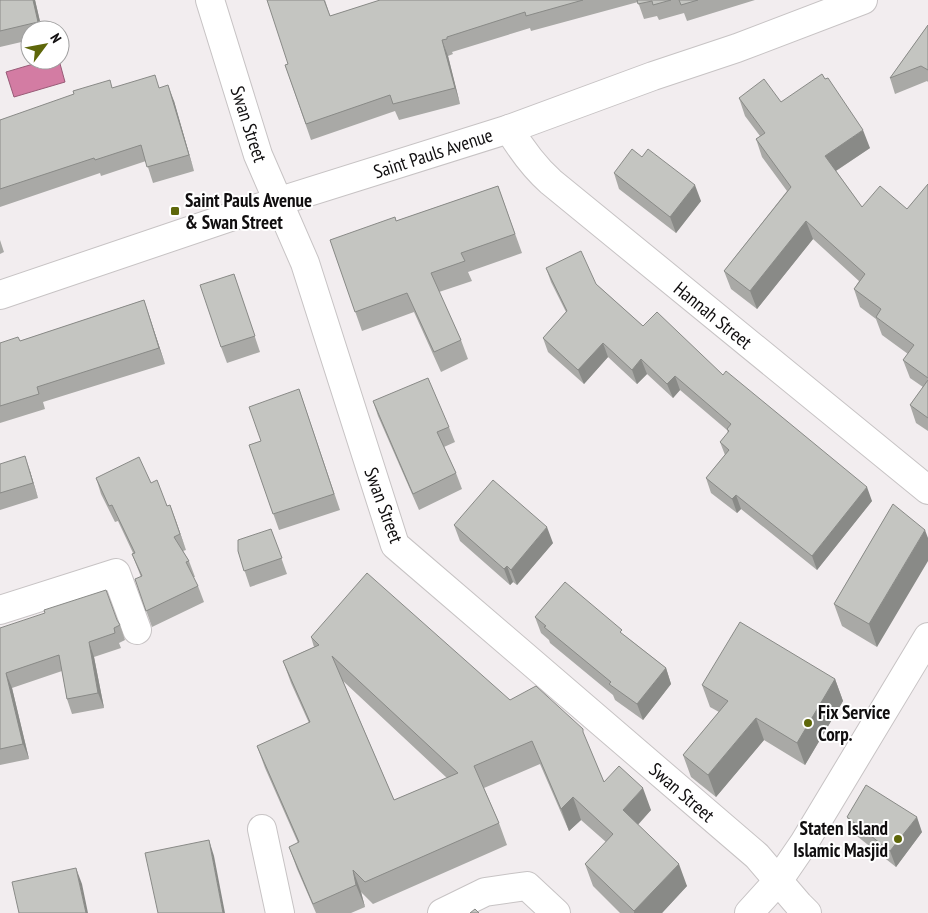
<svg xmlns="http://www.w3.org/2000/svg" width="928" height="913" font-family="'PT Sans Narrow',sans-serif">
  <rect width="100%" height="100%" fill="#f2edef"/>
  <!-- water -->
  <path fill="#d37ca3" stroke="#985b77" d="M47 60H59L65 82 14 97 6 72Z"/>
  <g fill="none" stroke-linecap="round" stroke-linejoin="round">
    <defs>
      <path id="minor" d="M210 0 258 155 305 263 395 545 757 856 799 905 807 913
        M509 129C521 149 534 167 551 182L928 490
        M0 610 116 573 137 630
        M262 829 280 913
        M442 913 485 892 527 886 556 913"/>
      <path id="major" d="M0 295 248 211 509 129 653 76 737 48 863 0
        M749 913 778 881 804 843 928 637"/>
    </defs>
    <!-- minor casing -->
    <use href="#minor" stroke="#c7c3c4" stroke-width="30"/>
    <!-- major casing -->
    <use href="#major" stroke="#c7c3c4" stroke-width="30"/>
    <!-- minor -->
    <use href="#minor" stroke="#fff" stroke-width="28"/>
    <!-- major -->
    <use href="#major" stroke="#fff" stroke-width="28"/>
  </g>
  <!-- wall -->
  <path fill="#a9a9a6" fill-rule="evenodd" d="M0 0H35L42 30H30V40L0 47Z
    M325 0 330 16 381 0H755L687 21 684 13 659 20 657 16 644 19 638 2 531 31 530 28 452 52 453 54 448 56 460 104 399 120 395 111 311 140 285 65 288 64Z
    M928 25V82L927 81 895 94 890 78Z
    M113 88H160L174 101 194 171 153 183 146 161 101 176 100 173 0 207V120Z
    M739 98 781 102 870 148 836 171 862 207 907 209 928 184V431L916 423 910 405 923 387 910 378 903 360 908 354 882 335 876 319 860 307 854 289 859 281 813 239 757 309 731 289 724 271 787 191 762 157 756 139 760 136 745 116Z
    M614 173 701 201 676 233 619 189Z
    M498 186 522 253 468 272 472 281 439 292 461 340 468 359 441 372 414 312 362 331 330 240 396 221Z
    M0 240 4 252 0 254Z
    M546 268 596 284 643 326 723 375 872 501 817 570 741 509 737 513 711 493 706 478 725 455 720 442 728 433 727 430 680 390 673 398 647 374 637 384 608 357 584 384 548 352 543 338 566 312 551 282Z
    M234 274 260 352 227 363 221 347Z
    M144 300 165 364 43 402 45 409 0 423V343L20 341Z
    M299 389 340 510 279 530 249 445 261 441Z
    M373 401 449 427 455 442 444 447 456 473 462 489 419 510 378 416Z
    M0 464 30 471 38 498 0 510Z
    M96 478 151 483 167 506 170 505 186 550 183 551 189 561 195 577H193L198 586 204 602 152 627 135 579 141 577 132 554 133 553 118 521 115 522 101 494Z
    M893 504 877 647 842 626 834 604Z
    M454 525 553 543 517 585 513 582 510 585 460 541Z
    M271 529 287 574 250 587 238 551Z
    M535 617 624 635 666 668 671 684 643 720 615 700 613 695 550 643 549 640 541 633Z
    M117 620 120 625 125 640 119 643 121 648 94 657 104 708 72 714 67 699 62 671 12 688 29 759 0 765V628Z
    M311 637 510 700 590 750 604 782 651 810 638 825 687 886 662 913H620L593 886 585 864 606 842 581 820 569 831 540 764 484 788 499 823 507 845 373 904 361 892 365 907 351 913H316L297 869 289 847 298 843 265 768 257 746 309 723 291 683 283 661 314 647ZM343 681 447 778 394 800Z
    M835 679 843 701 805 765 764 740 716 797 691 777 683 755 719 712 710 707 702 685Z
    M847 817 922 832 896 867 853 833Z"/>
  <!-- shaded-wall -->
  <path fill="#898a87" d="M33 0H35L42 30H41L38 22Z
    M442 40 448 56 460 104 455 88Z
    M168 85 174 101 194 171 189 155Z
    M863 130 870 148 831 174 825 156Z
    M695 185 701 201 676 233 670 217Z
    M806 221 813 239 757 309 750 291Z
    M144 300 149 315 165 364 159 348Z
    M603 343 608 357 584 384 578 370Z
    M641 359 647 374 637 384 632 370Z
    M675 376 680 390 673 398 667 384Z
    M25 456 30 471 38 498 33 483Z
    M867 487 872 501 817 570 812 556Z
    M736 495 741 509 737 513 732 499Z
    M170 505 176 521 186 550 180 534Z
    M547 527 553 543 517 585 511 570Z
    M925 530 928 538V561L877 647 869 624Z
    M507 566 513 582 510 585 504 569Z
    M89 642 94 657 104 708 98 693Z
    M666 668 671 684 643 720 637 704Z
    M6 673 12 688 29 759 23 744Z
    M835 679 843 701 805 765 797 743Z
    M756 718 764 740 716 797 708 775Z
    M643 788 651 810 631 832 623 810Z
    M573 797 581 820 569 831 561 809Z
    M917 817 922 832 896 867 890 851Z
    M209 840 214 856 225 913H223Z
    M679 864 687 886 662 913H634V911Z
    M76 868 82 884 88 913H86Z
    M353 870 361 892 365 907 356 885Z"/>
  <!-- building -->
  <path fill="#c4c5c1" stroke="#898a87" fill-rule="evenodd" d="M0 0H33L38 22 0 31Z
    M267 0H324L330 16 380 0H583L526 16 525 12 447 37V39L442 40 455 88 393 104 390 95 306 124 285 65 288 64Z
    M637 0H671L653 5 652 1 638 4Z
    M679 0H698L681 5Z
    M928 25V70L921 66 890 78Z
    M822 74 825 79 828 78 863 130 825 156 862 207 880 186 907 209 928 184V378L903 360 914 345 876 317 881 309 854 289 865 274 806 221 750 291 724 271 791 187 756 139 765 133 739 98 764 79 781 102Z
    M155 75 159 88 168 85 189 155 147 167 141 145 95 160 94 158 0 189V120L74 94 73 91 110 80 112 88Z
    M632 149 642 157 648 149 695 185 670 217 614 173Z
    M498 186 515 234 461 253 465 261 431 273 461 340 434 352 407 293 355 312 330 240 395 217 396 221Z
    M581 251 596 284 643 326 657 312 723 375 726 371 867 487 812 556 736 495 732 499 706 478 729 450 720 442 729 431 727 429 731 424 675 376 667 384 641 359 632 370 603 343 578 370 543 338 567 311 546 268Z
    M234 274 255 336 221 347 200 285Z
    M144 300 159 348 37 387 39 394 0 406V343L18 337 20 341Z
    M428 378 449 427 437 432 456 473 413 494 373 401Z
    M928 380V418L910 405Z
    M299 389 334 494 273 514 249 445 261 441 249 407Z
    M25 456 33 483 0 493V464Z
    M139 457 151 483 157 480 167 506 170 505 180 534 174 537 189 561 186 562 198 586 146 611 135 579 142 576 132 554 135 553 112 505 109 506 96 478Z
    M493 480 547 527 511 570 507 566 504 569 454 525Z
    M893 504 925 530 869 624 834 604Z
    M271 529 282 558 244 571 238 551V540Z
    M367 573 510 700 536 686 583 729V732L604 782 619 766 643 788 623 810 679 864 634 911 585 864 613 834 573 797 561 809 532 741 474 766 499 823 365 882 353 870 356 885 313 904 289 847 299 842 257 746 310 722 283 661 319 645 311 637ZM332 656 458 773 394 800Z
    M565 582 622 630 620 632 666 668 637 704 609 684 611 682 544 627 546 626 535 617Z
    M106 590 117 620 120 625 114 628 115 633 89 642 98 693 67 699 59 655 6 673 23 744 0 749V628L45 613 44 610Z
    M740 622 835 679 797 743 756 718 708 775 683 755 728 701 702 685Z
    M866 785 917 817 890 851 847 817Z
    M209 840 223 913H158L145 853Z
    M76 868 86 913H19L12 882Z
    M475 909 479 913H470Z"/>
  <!-- markers -->
  <g fill="#5e670a" stroke="#fff" stroke-width="2">
    <rect x="170" y="206" width="10" height="10" rx="2.5"/>
    <circle cx="808" cy="723" r="5"/>
    <circle cx="898" cy="839" r="5"/>
  </g>
  <g text-anchor="middle" stroke-width="4" stroke-linejoin="round" paint-order="stroke">
    <!-- street labels -->
    <g font-size="19" fill="#100e0f" stroke="#fff">
      <text transform="translate(249 124) rotate(72)" y="7">Swan Street</text>
      <text transform="translate(433 153) rotate(-18)" y="7">Saint Pauls Avenue</text>
      <text transform="translate(713 315) rotate(39)" y="7">Hannah Street</text>
      <text transform="translate(384 505) rotate(70)" y="7">Swan Street</text>
      <text transform="translate(682 792) rotate(41)" y="7">Swan Street</text>
    </g>
    <!-- poi labels -->
    <g font-size="19" font-weight="bold" fill="#100e0f" stroke="#fff" text-anchor="start">
      <text x="185" y="207">Saint Pauls Avenue<tspan x="185" dy="22">&amp; Swan Street</tspan></text>
      <text x="818" y="719">Fix Service<tspan x="818" dy="22">Corp.</tspan></text>
      <text x="888" y="835" text-anchor="end">Staten Island<tspan x="888" dy="22">Islamic Masjid</tspan></text>
    </g>
  </g>
  <!-- north arrow -->
  <g transform="translate(45 45) rotate(58)"><circle r="24" fill="#ffffff" stroke="#9f9f9f"/>
  <path d="M0-4L9 19L0 12L-9 19Z" fill="#5e670a"/>
  <text y="-8" font-size="14" font-weight="bold" text-anchor="middle" fill="#100e0f">N</text>
  </g>
</svg>
